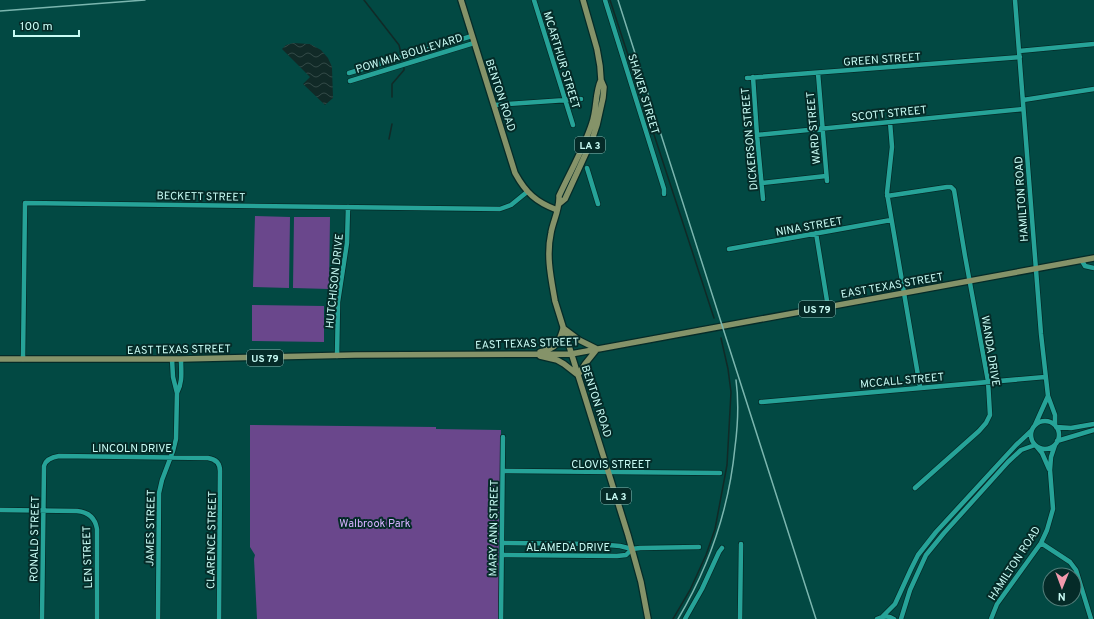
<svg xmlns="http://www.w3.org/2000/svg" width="1094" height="619" font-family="Overpass,sans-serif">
  <defs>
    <pattern id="water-waves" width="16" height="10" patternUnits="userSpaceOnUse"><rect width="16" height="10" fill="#112a27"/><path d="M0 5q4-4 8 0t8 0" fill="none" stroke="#324a47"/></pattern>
  </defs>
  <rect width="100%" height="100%" fill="#024943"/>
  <!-- green -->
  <path fill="#6a478c" d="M255 216 290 217 289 288 253 287Z
    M294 217H330L329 289 293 288Z
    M252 305 324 306V342L252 341Z
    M250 425 436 427V429L501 430 499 617 498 619H257L254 559 255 555 250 547Z"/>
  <!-- water -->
  <path fill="url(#water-waves)" d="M293 43 310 44 321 50 328 58 332 67 333 98 325 105 303 84 310 77 282 49 286 45Z"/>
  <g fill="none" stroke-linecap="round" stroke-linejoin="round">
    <!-- stream -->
    <path stroke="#112a27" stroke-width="1.5" d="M364 0 399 45 401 53
      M610 0 714 318
      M392 97V84L404 70V68
      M389 139 392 124
      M673 619 690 590 706 555 715 529 727 465 731 392 728 369 721 338"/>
    <defs>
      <path id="minor" d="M534 0 573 125
        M605 0 664 189V194
        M1015 0 1041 334 1048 396 1055 415V425
        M1019 51 1094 44
        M349 73 472 36
        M818 73 827 181
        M753 77 757 135 763 199
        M747 78 1020 57
        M350 81 474 43
        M1023 100 1094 89
        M494 105 581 99
        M890 122 892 147 887 193 920 387
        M757 135 1023 109
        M587 168 598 204
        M762 183 826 176
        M887 196 947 187H951L954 190 965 256 988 381 990 415 986 423 979 431 915 488
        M816 233 828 307
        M729 249 891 220
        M1082 261 1085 266 1094 268
        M337 356 338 302 347 243 348 207
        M23 359 25 203 500 209 511 205 527 192
        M177 393C183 382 181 371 181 359
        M761 402 1045 377
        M1031 435a14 14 0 1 1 28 0a14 14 0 1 1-28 0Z
        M1035 425 1048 396
        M1056 427 1071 428 1094 424
        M1057 441 1094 430
        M1037 447 1042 453 1049 469
        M503 471 720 473
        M0 510 77 511C88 512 95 517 97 529V619
        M502 543 596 544 620 546 632 549
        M1041 543 1070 562 1076 570 1091 619
        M502 555 617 556 626 555 632 549 640 548 699 547
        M882 617 895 604 911 569 918 555 936 532 1016 445 1031 431
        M42 619 44 466C46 459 52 457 59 456L208 458C215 459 220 463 220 471L219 619
        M158 619 159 493 162 480 173 451 176 439 177 393 173 377 172 359
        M501 619 503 437
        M685 619 702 589 719 552 722 548
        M740 619 741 544
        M877 619C883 616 888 615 894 619
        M901 619 910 590 926 555 944 533 1008 462 1021 450 1035 445
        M991 619 997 604 1041 543 1047 530 1053 509 1050 470 1051 457 1055 445"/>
      <path id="major" d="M461 0 515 173C526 193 536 202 557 210
        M601 80C595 92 597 109 592 123 584 148 570 172 559 196 560 209 553 221 551 233 546 256 551 278 555 301L628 535 641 582 648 619
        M559 204 565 199 592 140 597 125 603 98 604 87 601 80 600 66 597 49 583 0
        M563 328 579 340 597 349
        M540 352C556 348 558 345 563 329
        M540 356 557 360 564 364 578 375
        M0 359H181L355 355 571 354 1094 258
        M578 375 585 364 597 349"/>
    </defs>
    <!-- minor casing -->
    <use href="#minor" stroke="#052b28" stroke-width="6"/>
    <!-- major casing -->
    <use href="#major" stroke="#052b28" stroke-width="8"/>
    <!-- minor -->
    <use href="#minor" stroke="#26a398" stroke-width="4.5"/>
    <!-- major -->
    <use href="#major" stroke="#859369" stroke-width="5.5"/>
    <!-- rail -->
    <path stroke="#7bb6af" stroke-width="1.5" d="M618 0 816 619
      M0 11 145 0
      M678 619C710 565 729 509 735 447 738 424 739 402 736 380"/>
  </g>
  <g text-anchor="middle" stroke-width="4" stroke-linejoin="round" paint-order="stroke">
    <!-- shield labels -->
    <g fill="#052b28" stroke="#8ebdb7" stroke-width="1">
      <rect x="575" y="137" width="30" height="16" rx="3"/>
      <rect x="799" y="301" width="36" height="16" rx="3"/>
      <rect x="247" y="350" width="36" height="16" rx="3"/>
      <rect x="601" y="488" width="30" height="16" rx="3"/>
    </g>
    <g font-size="10" font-weight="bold" fill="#c8fbf4">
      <text x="590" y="149">LA 3</text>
      <text x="817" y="313">US 79</text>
      <text x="265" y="362">US 79</text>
      <text x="616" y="500">LA 3</text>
    </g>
    <!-- street labels -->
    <g font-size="11" fill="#c8fbf4" stroke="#052b28">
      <text transform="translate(409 53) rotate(-17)" y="4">POW MIA BOULEVARD</text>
      <text transform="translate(882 59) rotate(-4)" y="4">GREEN STREET</text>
      <text transform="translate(562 60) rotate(73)" y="4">MCARTHUR STREET</text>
      <text transform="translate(644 94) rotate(73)" y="4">SHAVER STREET</text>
      <text transform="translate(501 95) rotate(72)" y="4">BENTON ROAD</text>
      <text transform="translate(889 113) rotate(-6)" y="4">SCOTT STREET</text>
      <text transform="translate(813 128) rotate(-95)" y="4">WARD STREET</text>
      <text transform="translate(749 139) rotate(-95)" y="4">DICKERSON STREET</text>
      <text transform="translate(201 196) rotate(1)" y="4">BECKETT STREET</text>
      <text transform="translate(1021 199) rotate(-94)" y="4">HAMILTON ROAD</text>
      <text transform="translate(809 226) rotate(-10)" y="4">NINA STREET</text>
      <text transform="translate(334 281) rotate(-84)" y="4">HUTCHISON DRIVE</text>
      <text transform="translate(892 285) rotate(-10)" y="4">EAST TEXAS STREET</text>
      <text transform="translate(527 343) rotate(-2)" y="4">EAST TEXAS STREET</text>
      <text transform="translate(179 349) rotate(-1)" y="4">EAST TEXAS STREET</text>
      <text transform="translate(991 351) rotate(81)" y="4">WANDA DRIVE</text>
      <text transform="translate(902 380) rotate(-5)" y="4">MCCALL STREET</text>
      <text transform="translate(597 401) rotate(72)" y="4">BENTON ROAD</text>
      <text x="132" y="452">LINCOLN DRIVE</text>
      <text x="611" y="468">CLOVIS STREET</text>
      <text transform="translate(150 528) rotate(-89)" y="4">JAMES STREET</text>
      <text transform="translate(493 528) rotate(-89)" y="4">MARY ANN STREET</text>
      <text transform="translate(34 539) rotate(-89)" y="4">RONALD STREET</text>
      <text transform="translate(211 540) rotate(-89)" y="4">CLARENCE STREET</text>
      <text x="568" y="551">ALAMEDA DRIVE</text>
      <text transform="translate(87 557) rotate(-92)" y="4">LEN STREET</text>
      <text transform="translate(1014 563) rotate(-57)" y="4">HAMILTON ROAD</text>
    </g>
    <!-- park labels -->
    <g font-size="11" fill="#d6b2ff" stroke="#052b28">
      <text x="375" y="527">Walbrook Park</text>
    </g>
  </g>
  <!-- north arrow -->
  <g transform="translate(1062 587) rotate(181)"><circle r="19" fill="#052b28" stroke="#537e7a"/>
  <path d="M0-3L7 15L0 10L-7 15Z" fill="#f29aad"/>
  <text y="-6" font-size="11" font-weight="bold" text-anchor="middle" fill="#c8fbf4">N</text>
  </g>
  <!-- scale -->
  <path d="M14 30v6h65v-6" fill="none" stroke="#c8fbf4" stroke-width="2"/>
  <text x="20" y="30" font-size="12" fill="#c8fbf4" stroke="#052b28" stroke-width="3" paint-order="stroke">100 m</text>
</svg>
